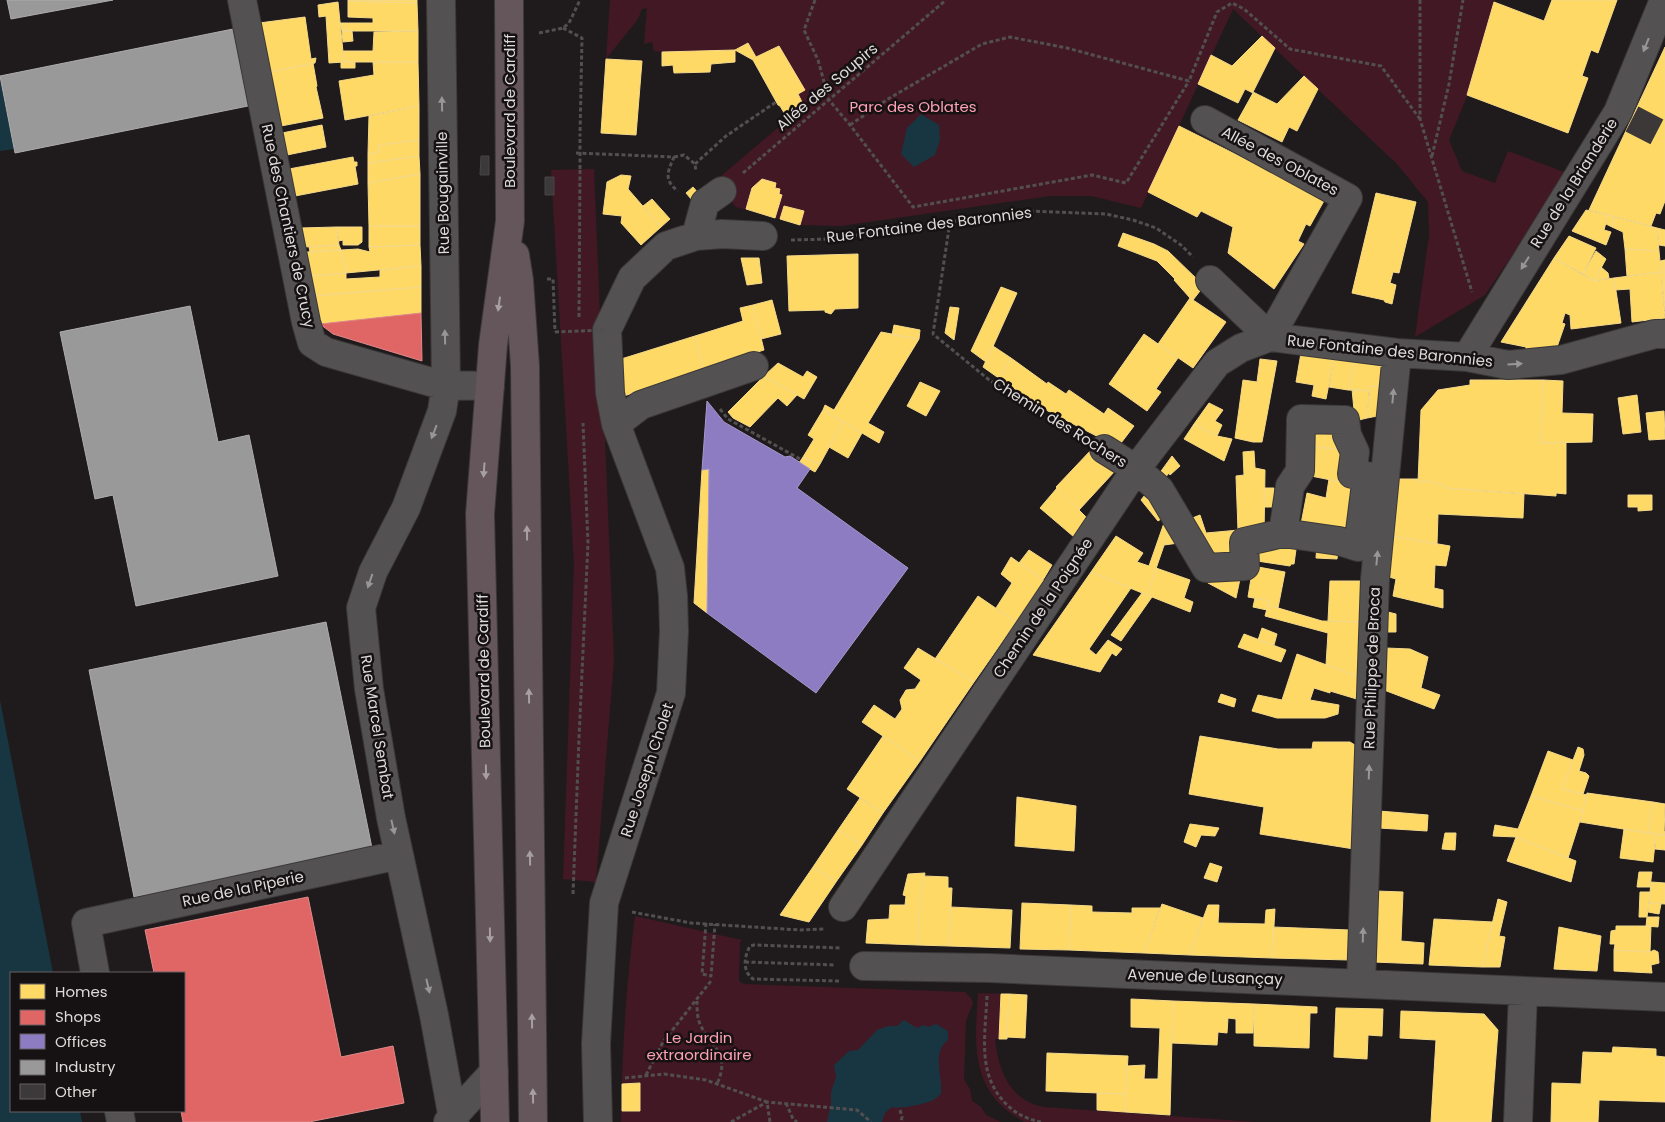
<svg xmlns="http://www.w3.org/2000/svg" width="1665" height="1122" font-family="Poppins,sans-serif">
  <rect width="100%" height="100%" fill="#1f1b1c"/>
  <!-- green -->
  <path fill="#421824" d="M610 0H1495L1470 89 1449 140 1462 171 1495 183 1508 151 1564 172 1550 199 1485 295 1415 337 1429 235 1428 202 1397 164 1233 9 1141 208 1091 196H1050L841 226 800 225 736 207 714 182 787 120 786 116 802 102 798 94 804 90 779 46 756 57 747 43 735 50 662 52 654 51 652 42 644 44 647 8 642 9 638 19 606 59Z
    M594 169 614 660 596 882 563 879 574 564 551 170Z
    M635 916 742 940 740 942 739 980 740 982 744 984 965 992 971 998 973 1003 966 1021 964 1080 970 1089 972 1101 981 1107 986 1115 1001 1122H621C622 1053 626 985 635 916Z
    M978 993 1009 994 1007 1039H995C998 1070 1010 1101 1044 1107L1256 1122H1024C1015 1116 1006 1111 999 1103 970 1072 976 1032 978 993Z"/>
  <!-- water -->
  <path fill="#183641" d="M0 79 14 149 0 151Z
    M921 114 939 125 940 140 935 155 914 167 901 154 907 128Z
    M0 700 53 973H11V1111H80L82 1122H0Z
    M904 1020 917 1028 924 1025 928 1027 936 1024 948 1031V1040C931 1053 943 1076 941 1094 938 1096 935 1100 931 1101 924 1104 899 1110 892 1107L885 1113 882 1122H827L831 1103V1092L836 1077 834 1065 849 1051 858 1050 877 1030 888 1026H897Z"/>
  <!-- homes -->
  <path fill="#ffd966" stroke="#f5d989" d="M348 0H417V3L348 1Z
    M1552 0H1617L1598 53 1591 50 1582 76 1588 78 1568 133 1467 95 1494 2 1544 21Z
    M348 1 417 3 418 31H342L340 23H373V18L348 17Z
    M338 2 344 62 329 63 326 16 319 17 318 5Z
    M305 17 311 59 316 58 315 63 270 72 259 23Z
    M342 31H352L353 41 343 42Z
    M418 31V62H344L343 51H373L374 32Z
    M1262 36 1275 48 1253 92 1277 104 1304 76 1318 89 1297 131 1289 127 1282 142 1238 120 1253 93 1245 89 1238 103 1198 84 1211 55 1232 66Z
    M748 43 756 57 779 46 805 90 798 94 802 102 786 116 780 106 778 105 753 60 735 50Z
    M1665 47V201L1660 214 1656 213 1651 226 1589 210Z
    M735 50V62L711 64 710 72 674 73 673 65 662 66V52Z
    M606 59 642 61 636 135 601 133Z
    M341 62H355V68H341Z
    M373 62H418L419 106 345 120 339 81 374 75Z
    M313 63 317 86 316 87 323 118 281 126 270 72Z
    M419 106V140L379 145V152L368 154 369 116Z
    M322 125 326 147 287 155 282 133Z
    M1179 126 1325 199 1310 226 1306 224 1298 241 1304 244 1274 289 1228 253 1233 227 1201 211 1197 217 1148 192Z
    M419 140V156L368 163V154L379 152V145Z
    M419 156 420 174 368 183V163Z
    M353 157 354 162H357V166H355L358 184 295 196 289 169Z
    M420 174V226H369L368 183Z
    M621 175 631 176 628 189 661 227 641 245 621 223 622 216 603 214 607 182Z
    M762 179 776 183 775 188 780 189 779 194 782 195 775 218 746 209 752 188Z
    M693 187 699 194 692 200 686 193Z
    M1376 193 1416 202 1399 273 1393 272 1390 283 1396 285 1392 304 1385 302 1384 300 1352 293Z
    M652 199 670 219 661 227 643 206Z
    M784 206 804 211 800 225 780 219Z
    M1586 210 1608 215 1604 230 1611 232 1606 245 1572 231Z
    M1608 215 1615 217 1612 227 1606 224Z
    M1615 217 1657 228 1659 251 1625 249 1623 232 1612 227Z
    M369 226H420V245L369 247Z
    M336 227 339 245 305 247 300 228Z
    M336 227H362V242L358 245H343V240L339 241Z
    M1657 228 1665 230V246L1659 245Z
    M1123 233 1154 244 1168 251 1201 283 1203 287 1193 300 1226 322 1193 368 1158 344 1190 298 1174 280 1175 279 1157 261 1118 246Z
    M1569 236 1596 248 1583 274 1554 258Z
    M339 245 341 250 310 252 309 247Z
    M420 245 421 266 346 273 341 250 358 249 370 252 369 247Z
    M1625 249 1659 251 1661 272 1627 276Z
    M341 250 346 273 310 276 306 252Z
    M1596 251 1606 259 1594 281 1583 274Z
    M858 254V308L835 309 831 314 825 312V310L789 311 787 256Z
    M741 258H759L762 283 747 285Z
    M1554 258 1594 281 1614 278 1621 323 1571 329 1570 315 1565 313 1562 323 1565 324 1557 347 1526 351V347L1501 342Z
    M1665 260V310L1660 261Z
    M421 266V287L314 296 310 276 346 273V279L380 277V270Z
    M1601 267 1608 273 1609 278 1594 281Z
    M1661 272 1665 318 1632 322 1630 289 1615 290 1614 278Z
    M421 287V313L320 324 314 296Z
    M1001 287 1017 293 986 362 971 351Z
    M772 300 781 334 761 339 753 305Z
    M753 305 764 350 703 369 695 336 743 321 740 308Z
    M950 307 959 308 954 340 945 333Z
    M894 325 920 330 919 339 892 335Z
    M881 332 919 339 868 423 884 432 879 443 823 410 825 405 834 410Z
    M1144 334 1178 358 1156 389 1161 392 1147 411 1109 384Z
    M695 336 703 369 621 397 618 360Z
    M993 346 1011 358 1000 379 983 367Z
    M1301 353 1334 358 1326 399 1312 396 1314 385 1296 382Z
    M1011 358 1047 384 1048 382 1066 394 1069 390 1104 414 1108 408 1134 426 1118 447 1048 411 1000 379Z
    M1334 358 1354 361 1348 390 1329 387Z
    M1260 359 1277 361 1262 442H1253L1235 438 1243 380 1257 382Z
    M1354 361 1387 367 1386 387 1370 386 1369 391 1348 390Z
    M778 363 803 377 807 371 817 377 804 399 764 376Z
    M764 376 797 395 787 406 778 398 750 427 733 418 728 412Z
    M1470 380H1543L1541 443 1566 442V494L1556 493V496L1445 488V486L1429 481 1418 482 1421 410 1438 390 1470 385Z
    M1543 380 1563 381 1562 413 1593 414 1592 442 1541 443Z
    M920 382 940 391 926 416 907 406Z
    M1370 386 1386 387 1383 415 1367 418Z
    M1352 389 1369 391 1367 418 1355 421Z
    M1637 395 1641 432 1623 434 1618 398Z
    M1209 403 1223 410 1215 421 1222 425 1217 436 1194 424Z
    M823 410 843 422 820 464 803 457 814 439 808 435Z
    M1664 411 1665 439 1649 440 1646 413Z
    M843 422 862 433 848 458 829 447Z
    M1194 424 1217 436 1232 439 1224 461 1184 439Z
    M1316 424 1341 425 1340 449 1313 447Z
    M1313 447 1349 450 1341 482 1311 476Z
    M1092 449 1115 471 1079 510 1056 487Z
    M1254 451 1255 468 1265 470 1264 536 1238 530 1236 476 1244 475 1243 452Z
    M1172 456 1180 466 1170 475 1169 473 1164 479 1159 474Z
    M803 457 820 464 815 472 799 463Z
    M709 469 707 613 694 603 702 470Z
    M1329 479 1363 487 1350 508 1347 521 1355 522 1351 541 1300 529 1307 493 1326 498Z
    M1393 479H1418V482L1429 481 1445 486V488L1524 494 1523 518 1438 514 1437 544 1391 536Z
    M1057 488 1088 519 1074 537 1040 508Z
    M1264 488H1274V507H1264Z
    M1148 491 1173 519 1147 595 1091 572 1116 536 1143 553 1137 562 1149 566 1164 523 1161 519 1158 521 1141 500Z
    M1628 495H1652V510L1638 511V507H1628Z
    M1200 515 1206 533 1239 530 1241 559 1209 562 1187 520Z
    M1173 519 1186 542 1164 545Z
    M1391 536 1450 546 1446 566 1435 565 1434 588 1443 590V608L1393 596 1396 579 1389 577Z
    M1297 542 1294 564H1291L1290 566 1257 561 1248 545Z
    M1317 544H1339L1337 559 1316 558Z
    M1029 550 1052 565 1043 580 1019 563Z
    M1011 557 1044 581 1016 622 996 608 1012 583 1001 574Z
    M1253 566 1285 572 1278 608 1268 605 1270 601 1248 597Z
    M1156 568 1190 580 1184 598 1193 602 1190 612 1147 595Z
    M1091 572 1131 588 1089 649 1096 655 1108 640 1122 649 1116 656 1112 653 1100 672 1033 655Z
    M1240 579 1236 598 1208 583 1204 580Z
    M1330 581H1365L1364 622 1328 621Z
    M1142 593 1152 597 1121 641 1111 635Z
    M978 596 1016 622 974 682 935 659Z
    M1255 598 1270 601 1267 610 1253 607Z
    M1268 605 1322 621 1364 622 1362 678 1326 665 1328 633 1265 616Z
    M1388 612 1396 614V632H1386Z
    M1262 628 1277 634 1274 645 1258 640Z
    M1244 634 1286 650 1281 662 1238 647Z
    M918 648 974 682 920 761 862 722 874 705 895 719 902 709 900 700 906 690 915 689 921 680 904 668Z
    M1386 648 1410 649 1428 657 1421 688 1440 695 1434 709 1384 690Z
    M1297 654 1362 678 1360 700 1330 691V693L1314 688 1310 700 1339 705 1338 714 1325 718H1277L1252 711 1258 695 1282 700Z
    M1221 694 1236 699 1234 707 1218 702Z
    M883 736 920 761 883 813 847 789Z
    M1200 736 1278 749H1312L1313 742H1350L1358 747 1354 849 1260 834 1264 807 1189 794Z
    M1578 747 1583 749 1584 755 1579 771 1586 773 1589 776 1583 794 1562 789Z
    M1548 751 1573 760 1562 789 1587 795 1583 811 1531 796Z
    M1587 793 1653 802 1648 833 1580 822Z
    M1531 796 1583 811 1568 858 1516 837 1493 836 1495 825 1518 829Z
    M1017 797 1076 806 1074 851 1015 846Z
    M860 798 883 813 862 845 838 830Z
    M1653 802 1665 804 1664 835 1648 833Z
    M1379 811 1428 815 1427 831 1379 828Z
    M1190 824 1219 828 1215 836 1201 835 1196 847 1184 842Z
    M1624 829 1656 834 1653 862 1620 858Z
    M838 830 862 845 836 882 813 867Z
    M1665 831V850L1655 849 1656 834 1664 835Z
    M1445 833H1456L1455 850 1442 849Z
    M1516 837 1576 861 1571 882 1507 861Z
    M1210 863 1222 867 1217 882 1204 878Z
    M813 867 836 882 809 922 780 915Z
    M1639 872H1652L1650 887H1637Z
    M925 873 920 897 918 945 866 943 868 920 889 919 890 905H905L906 896 903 895 908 874Z
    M924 876 948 877V888H952L949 946 918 945 920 897Z
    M1651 882 1665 883V904L1649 903Z
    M1376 891 1403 892 1401 941 1424 943 1423 964 1373 962Z
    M1640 892H1650L1647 917H1639Z
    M1498 899 1507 902 1499 936 1505 937 1500 967H1482Z
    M1022 903 1071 905 1069 950 1020 949Z
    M1649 903 1661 904 1659 914 1648 912Z
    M1162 904 1203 918 1190 955 1144 953Z
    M1071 905 1092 906V912L1132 913V908H1160L1144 953 1069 950Z
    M1208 905H1219L1218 923 1265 924 1266 910 1275 909 1272 958 1190 955Z
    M951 907 1012 910 1010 948 949 946Z
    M1647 917H1659L1658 927 1646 926Z
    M1434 919 1493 922 1482 967 1429 965Z
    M1616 926H1651L1650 952 1614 950 1615 944H1610L1611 931 1616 930Z
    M1273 927 1350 930 1349 960 1272 958Z
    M1559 927 1601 936 1597 971 1554 969Z
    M1614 950 1650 952 1654 950 1658 952 1659 963 1651 965 1652 973 1614 971Z
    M1001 994H1009L1007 1039H999Z
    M1009 994 1027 995 1025 1038 1007 1037Z
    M1131 999 1173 1001 1170 1115 1125 1112 1127 1066 1145 1065 1144 1079H1158L1160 1028 1131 1027Z
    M1173 1001 1254 1004 1253 1033H1236V1019L1228 1018 1227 1033 1218 1032 1217 1045 1172 1043Z
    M1254 1004 1317 1007V1013H1310L1309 1048 1254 1046Z
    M1336 1008 1383 1009 1382 1036 1368 1035 1367 1059 1334 1057Z
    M1401 1011 1484 1014 1498 1030 1491 1122H1431L1436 1040 1400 1038Z
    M1613 1047 1656 1049V1056L1665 1057V1102L1599 1100 1598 1122H1551L1552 1083 1581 1084 1583 1052 1612 1053Z
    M1047 1053 1128 1056 1126 1094 1046 1091Z
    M640 1083V1111H622V1084Z
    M1097 1093 1126 1094 1125 1112 1097 1110Z"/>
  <!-- shops -->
  <path fill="#e06666" stroke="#df8989" d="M421 313 422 361 333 334 320 324Z
    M308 897 341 1057 393 1046 404 1103 309 1122H183L181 1111H184V973H154L145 930Z"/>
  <!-- offices -->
  <path fill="#8e7cc3" stroke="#a698ca" d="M707 401 724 422 785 457 790 456 810 469 797 488 908 568 816 693 707 613 709 469 702 470Z"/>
  <!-- industry -->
  <path fill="#999" stroke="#aeacac" d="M7 0H113L11 19Z
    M233 29 248 106 15 153 0 76Z
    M190 306 218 442 249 435 278 576 136 606 113 495 95 499 60 332Z
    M326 622 372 848 134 897 89 670Z"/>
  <!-- building -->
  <path fill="#3b3939" stroke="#484546" d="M481 156H489V175H480Z
    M545 177H554V195H545Z"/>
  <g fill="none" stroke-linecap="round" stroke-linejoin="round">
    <!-- minor-tunnel -->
    <path stroke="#3c3838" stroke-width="28" stroke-dasharray="28 14" stroke-linecap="butt" d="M1632 119 1665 136"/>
    <defs>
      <path id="minor" d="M242 0 306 322 312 343 326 352 431 382 446 385 490 386
        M441 0 446 385 442 411 406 508 373 572 361 608 369 689 391 818 434 1015 453 1119 455 1122
        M696 236 705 203 722 191
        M1210 280 1270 337 1397 353 1467 357 1508 365 1561 360 1655 334H1665
        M1467 357 1618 112 1664 0
        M616 424 641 405 754 366
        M1104 449 1136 469 1160 490 1206 568 1245 566 1244 542 1283 533 1339 541 1358 547 1367 476 1352 474 1355 452 1347 435 1345 420 1301 419 1300 471 1290 486 1283 533
        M843 907 1136 469 1217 363 1241 348 1270 337 1348 198 1205 120
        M864 966 989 968 1665 997
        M95 973 86 923 399 855
        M1361 984 1375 579 1397 353
        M119 1111 121 1122
        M448 1122 494 1072
        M598 1122 596 1044 604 903 671 693 674 631 673 596 670 568 616 424 610 393 607 330 632 278 666 246 696 236 722 234 763 236
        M1518 1122 1523 992"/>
      <path id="major" d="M515 255 519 280 525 366 533 1122
        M495 1122 480 514 493 345 510 221 509 0"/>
    </defs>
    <!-- minor casing -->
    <use href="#minor" stroke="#3b3838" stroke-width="30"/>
    <!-- major casing -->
    <use href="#major" stroke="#3b3838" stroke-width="30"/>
    <!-- path -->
    <path stroke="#524f50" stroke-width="3" stroke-dasharray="4 2.5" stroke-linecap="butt" d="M815 0 804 30 818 60 829 100 850 125 913 207 1092 175 1126 183 1189 81
      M1420 0V119L1472 292
      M563 28 582 38 580 136
      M539 33 563 28 569 23 580 0
      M850 125 888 99 982 44 1010 37 1067 48 1189 81 1217 12 1232 3 1244 9 1290 49 1381 66 1420 119
      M576 153 674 157C668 171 663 180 678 191
      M1432 156 1449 84 1463 0
      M674 157 684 155 695 164 696 172
      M695 164 726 136 776 102
      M743 173 946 0
      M950 222 933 334 988 379 1035 411 1079 435
      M791 240 829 239 1027 211 1106 214 1133 220 1156 228 1181 245 1193 257
      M547 279H553L555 332
      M579 317 580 169
      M720 409 728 419 800 459
      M573 894 579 738 588 543 583 423
      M632 912 691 923 800 930 824 929
      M706 923 702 974 711 976 715 924
      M745 962 836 965
      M839 981 753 979C742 971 744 957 750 946L754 945 841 948
      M987 996C986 1020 982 1046 987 1069 993 1096 1014 1118 1042 1122
      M697 1001C697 1008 697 1018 700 1024 711 1048 731 1053 717 1084
      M646 1075 663 1042 711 981
      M625 1078 664 1074 706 1080 767 1102 770 1122
      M786 1103 793 1119 797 1122
      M900 1110 902 1117 901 1122
      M731 1122 767 1102 857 1110 871 1122"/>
    <!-- minor -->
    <use href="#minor" stroke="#535151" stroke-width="28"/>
    <!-- major -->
    <use href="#major" stroke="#64565a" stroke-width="28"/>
    <!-- path-bridge -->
    <path stroke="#524f50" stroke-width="3" stroke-dasharray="4 2.5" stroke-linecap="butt" d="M580 169V136
      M555 332 607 330"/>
  </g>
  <!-- one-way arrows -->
  <defs><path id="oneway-solid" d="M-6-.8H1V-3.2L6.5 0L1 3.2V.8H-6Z" transform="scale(1.25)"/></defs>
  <g fill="#989696">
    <use href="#oneway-solid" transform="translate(1646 45) rotate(112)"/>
    <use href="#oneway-solid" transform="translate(442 104) rotate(-91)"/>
    <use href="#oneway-solid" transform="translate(1525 263) rotate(122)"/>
    <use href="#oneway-solid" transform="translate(445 337) rotate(-91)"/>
    <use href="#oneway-solid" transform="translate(1515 364) rotate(-3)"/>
    <use href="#oneway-solid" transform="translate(1393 396) rotate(-85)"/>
    <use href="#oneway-solid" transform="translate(434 432) rotate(111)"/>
    <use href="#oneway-solid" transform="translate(1377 558) rotate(-85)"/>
    <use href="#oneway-solid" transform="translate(370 581) rotate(109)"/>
    <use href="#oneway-solid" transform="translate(1369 772) rotate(-88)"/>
    <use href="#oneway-solid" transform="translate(393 827) rotate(77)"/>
    <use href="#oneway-solid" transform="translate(1363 935) rotate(-88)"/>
    <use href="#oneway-solid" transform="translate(428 986) rotate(77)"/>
  </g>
  <g fill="#a79fa0">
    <use href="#oneway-solid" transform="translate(499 304) rotate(98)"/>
    <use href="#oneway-solid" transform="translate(484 470) rotate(94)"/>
    <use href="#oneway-solid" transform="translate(527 533) rotate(-91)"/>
    <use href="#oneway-solid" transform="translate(529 696) rotate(-91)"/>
    <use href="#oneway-solid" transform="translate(486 772) rotate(89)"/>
    <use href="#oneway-solid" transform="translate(530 858) rotate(-91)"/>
    <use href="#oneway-solid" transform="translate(490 935) rotate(89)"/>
    <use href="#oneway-solid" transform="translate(532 1021) rotate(-91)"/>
    <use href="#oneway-solid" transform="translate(533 1096) rotate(-91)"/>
  </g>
  <g text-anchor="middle" stroke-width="5" stroke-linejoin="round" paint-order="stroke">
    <!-- street labels -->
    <g font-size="15" fill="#dedada" stroke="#161112">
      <text transform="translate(827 87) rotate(-40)" y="5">Allée des Soupirs</text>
      <text transform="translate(510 111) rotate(-90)" y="5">Boulevard de Cardiff</text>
      <text transform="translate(1280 161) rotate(28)" y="5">Allée des Oblates</text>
      <text transform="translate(1574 183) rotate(-58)" y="5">Rue de la Brianderie</text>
      <text transform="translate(443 193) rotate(-91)" y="5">Rue Bougainville</text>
      <text transform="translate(929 225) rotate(-7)" y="5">Rue Fontaine des Baronnies</text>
      <text transform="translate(288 226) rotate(78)" y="5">Rue des Chantiers de Crucy</text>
      <text transform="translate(1390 351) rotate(6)" y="5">Rue Fontaine des Baronnies</text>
      <text transform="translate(1060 423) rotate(32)" y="5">Chemin des Rochers</text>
      <text transform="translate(1043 608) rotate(-56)" y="5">Chemin de la Poignée</text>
      <text transform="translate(1372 668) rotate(-88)" y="5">Rue Philippe de Broca</text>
      <text transform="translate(484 671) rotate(-91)" y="5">Boulevard de Cardiff</text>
      <text transform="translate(377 727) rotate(81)" y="5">Rue Marcel Sembat</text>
      <text transform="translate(647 770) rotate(-72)" y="5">Rue Joseph Cholet</text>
      <text transform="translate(243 889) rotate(-12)" y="5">Rue de la Piperie</text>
      <text transform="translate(1205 977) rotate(2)" y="5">Avenue de Lusançay</text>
    </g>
    <!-- park labels -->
    <g font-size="15" fill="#fea0b4" stroke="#161112">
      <text x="913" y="112">Parc des Oblates</text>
      <text x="699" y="1043">Le Jardin<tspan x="699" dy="17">extraordinaire</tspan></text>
    </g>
  </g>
  <!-- legend -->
  <rect x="10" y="972" width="175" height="140" fill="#161112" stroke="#666162"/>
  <rect x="20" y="984" width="25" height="15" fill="#ffd966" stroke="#666162"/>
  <text x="55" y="997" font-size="15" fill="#dedada">Homes</text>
  <rect x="20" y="1010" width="25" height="15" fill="#e06666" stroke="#666162"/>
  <text x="55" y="1022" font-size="15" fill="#dedada">Shops</text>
  <rect x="20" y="1034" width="25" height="15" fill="#8e7cc3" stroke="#666162"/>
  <text x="55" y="1047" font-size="15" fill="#dedada">Offices</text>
  <rect x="20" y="1060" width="25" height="15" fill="#999999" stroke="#666162"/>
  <text x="55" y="1072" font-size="15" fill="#dedada">Industry</text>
  <rect x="20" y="1084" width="25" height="15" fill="#3b3939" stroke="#666162"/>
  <text x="55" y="1097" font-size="15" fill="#dedada">Other</text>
</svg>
